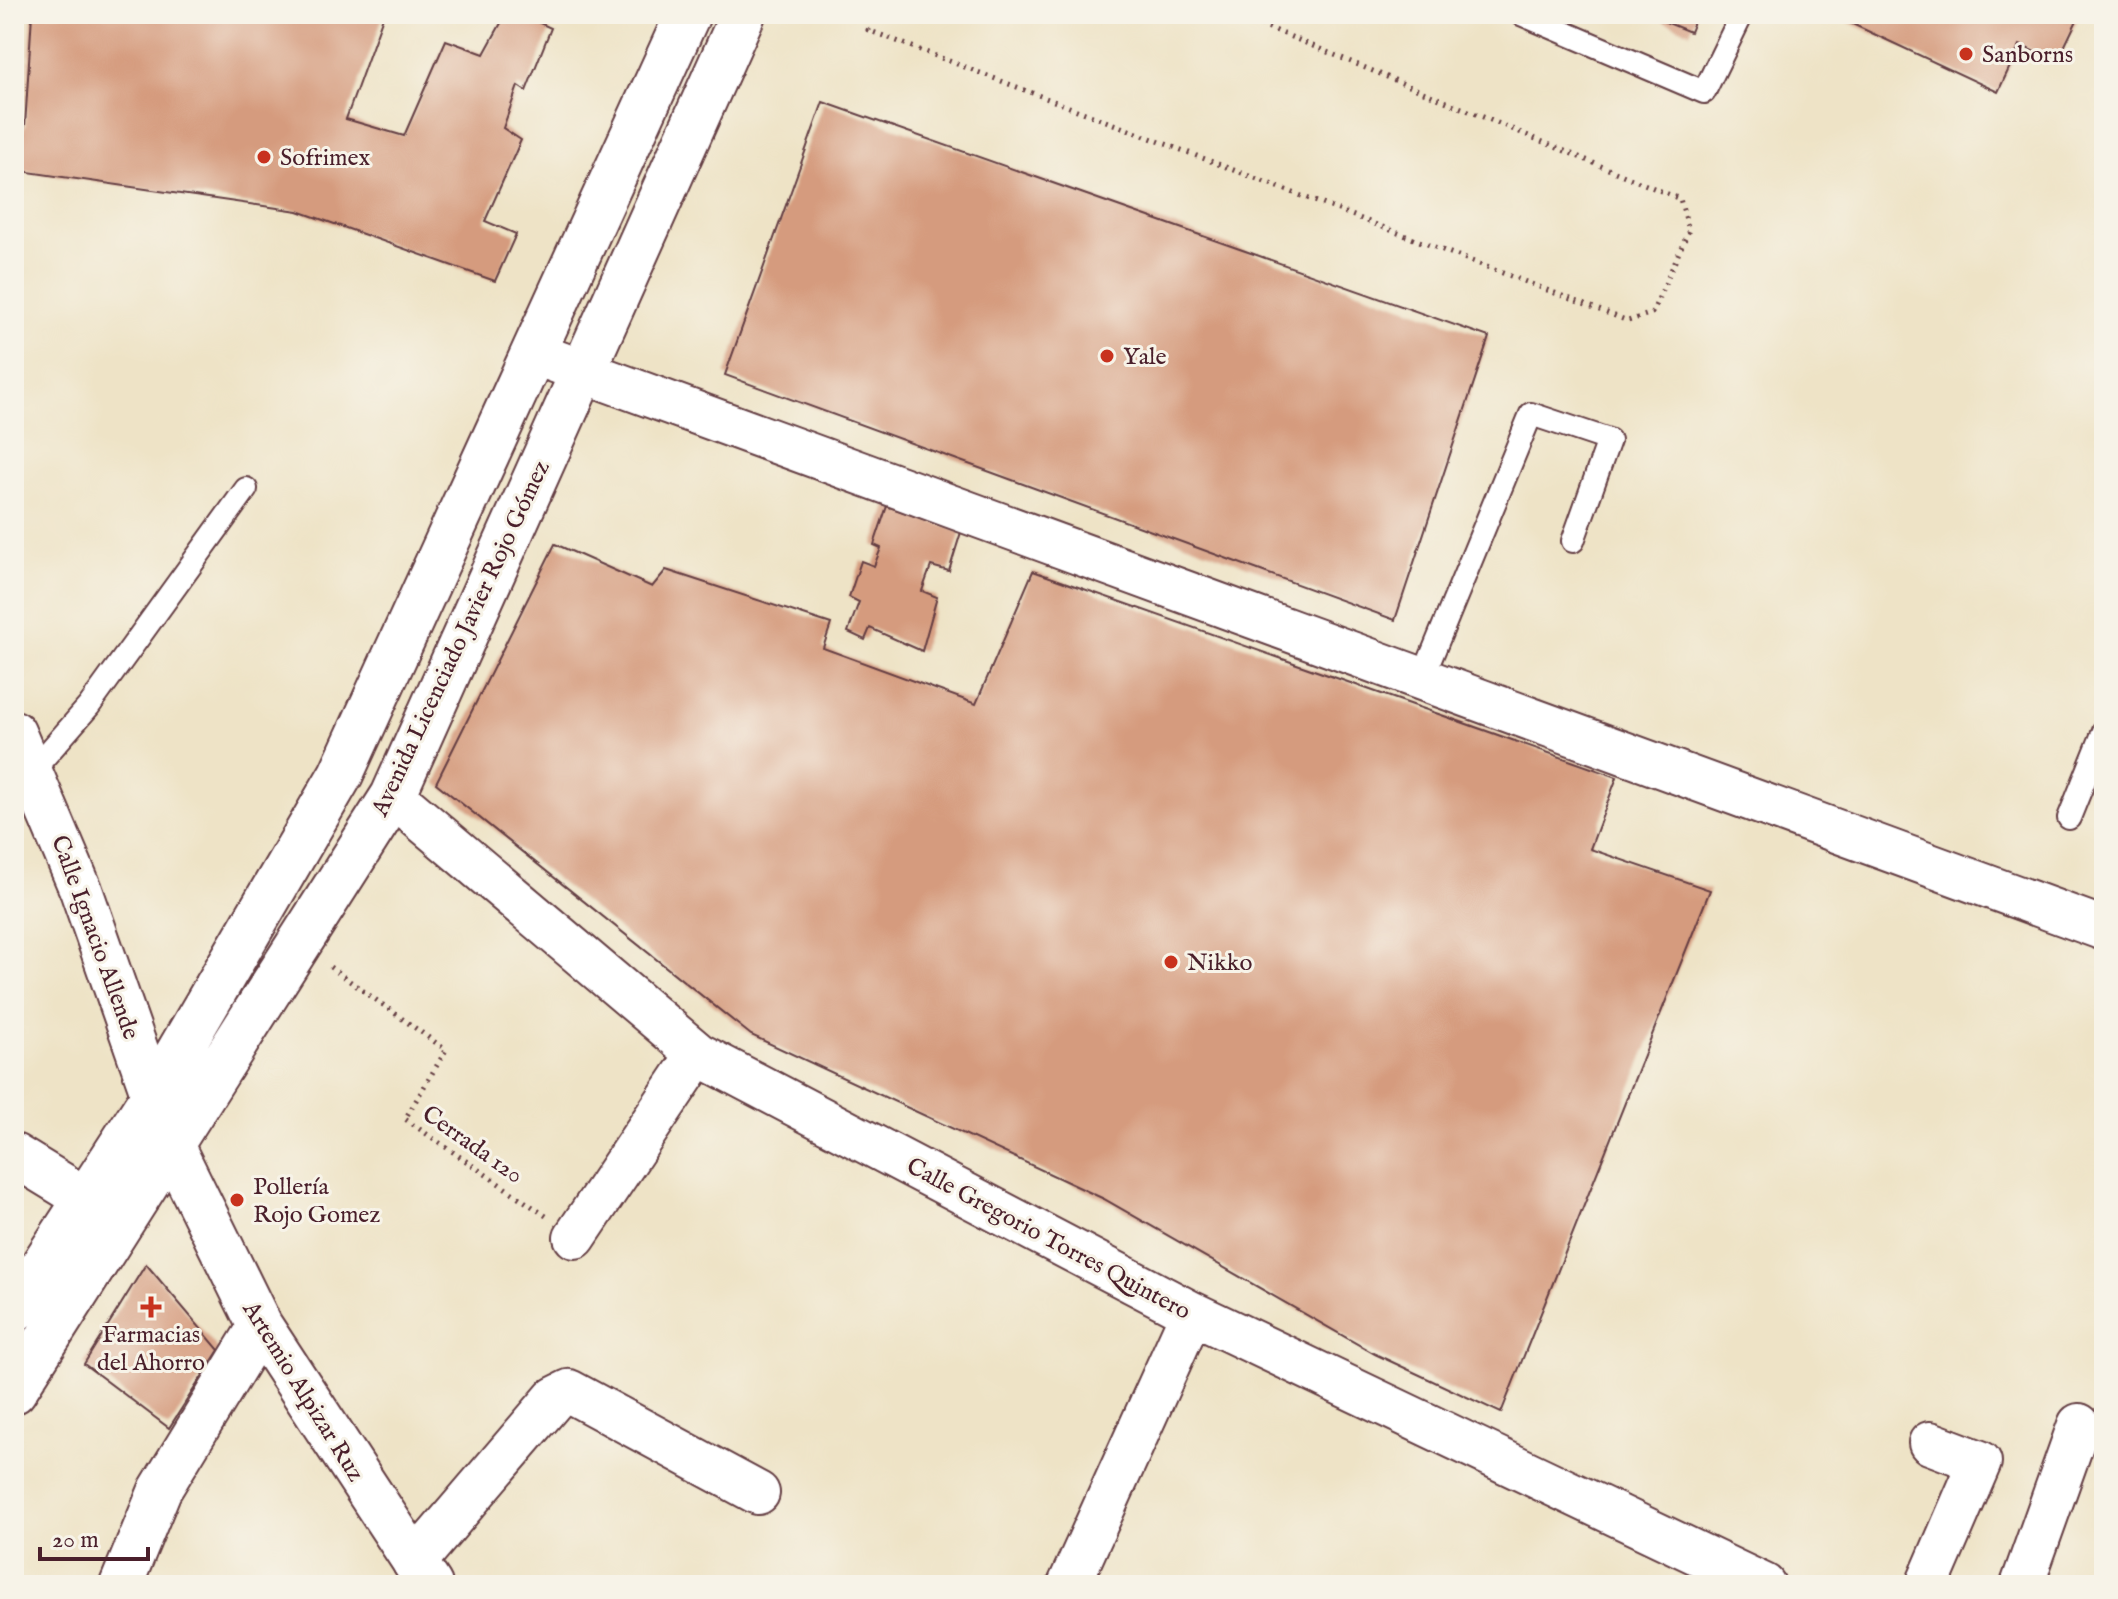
<svg xmlns="http://www.w3.org/2000/svg" width="2118" height="1599" font-family="'IM FELL English',serif">
  <rect width="100%" height="100%" fill="#f7f3e8"/>
  <filter id="ink" filterUnits="userSpaceOnUse"><feTurbulence type="fractalNoise" baseFrequency=".0125" numOctaves="2"/><feDisplacementMap in="SourceGraphic" scale="16" xChannelSelector="R" yChannelSelector="G"/><feConvolveMatrix kernelMatrix="1 2 1 2 8 2 1 2 1" color-interpolation-filters="sRGB"/></filter>
  <filter id="wash" filterUnits="userSpaceOnUse"><feTurbulence type="fractalNoise" baseFrequency=".006" numOctaves="4" result="noise"/><feDisplacementMap in="SourceGraphic" scale="32" xChannelSelector="R" yChannelSelector="G"/><feGaussianBlur stdDeviation="1.8" result="paint"/><feColorMatrix in="noise" values="0 0 0 0 0 0 0 0 0 0 0 0 0 0 0 0 0 1.4 0 .05"/><feComposite in="paint" operator="in"/></filter>
  <g filter="url(#wash)">
    <rect width="100%" height="100%" fill="#eee3c6"/>
    <g id="blocks">
      <!-- building -->
      <path fill="#d59b7e" d="M32 14H384L346 119 404 136 446 40 484 54 506 14H520L551 28 526 91 518 86 503 128 521 140 485 221 516 234 495 281 298 211 14 170V145L25 126Z
        M1646 14H1697L1690 32Z
        M1831 14H2080L2057 62 2020 45 1998 92Z
        M823 102 1489 337 1395 620 725 375Z
        M887 506 961 532 949 571 931 566 922 591 937 597 922 651 870 628 865 640 848 632 859 602 849 597 861 561 874 566 881 548 874 545Z
        M555 544 652 587 666 570 831 624 823 648 976 704 1033 571 1617 777 1590 849 1710 890 1501 1413 1375 1354 1104 1199 751 1035 436 783Z
        M146 1264 219 1350 169 1428 84 1364Z"/>
    </g>
  </g>
  <g filter="url(#ink)">
    <use href="#blocks" fill-opacity="0" stroke="#633c42" stroke-width="2"/>
    <g fill="none" stroke-linecap="round" stroke-linejoin="round">
      <defs>
        <path id="lane" d="M1521 14 1704 92 1742 14
          M1422 679 1531 414 1609 440 1573 541
          M33 770 89 706 246 489
          M2069 818 2104 731"/>
        <path id="street" d="M533 353 2104 929
          M14 732 81 890 153 1096
          M393 796 698 1054 1192 1313 1764 1585
          M14 1155 86 1199
          M575 1237 698 1054
          M414 1563 555 1398 569 1391 758 1493
          M121 1585 160 1490 260 1326
          M1069 1585 1192 1313
          M1927 1585 1980 1462 1930 1443
          M2022 1585 2079 1425"/>
        <path id="secondary" d="M159 1113 171 1145 260 1326 430 1585"/>
        <path id="primary" d="M14 1310 153 1096 341 774 688 14
          M14 1391 393 796 743 14"/>
      </defs>
      <!-- lane casing -->
      <use href="#lane" stroke="#633c42" stroke-width="26"/>
      <!-- street casing -->
      <use href="#street" stroke="#633c42" stroke-width="46"/>
      <!-- secondary casing -->
      <use href="#secondary" stroke="#633c42" stroke-width="48"/>
      <!-- primary casing -->
      <use href="#primary" stroke="#633c42" stroke-width="48"/>
      <!-- path -->
      <path stroke="#633c42" stroke-width="5" stroke-dasharray="2 6" stroke-linecap="butt" d="M875 14 868 30 1628 321 1652 313 1689 230 1680 199 1236 14
        M330 967 446 1050 405 1119 546 1216"/>
      <!-- lane -->
      <use href="#lane" stroke="#fff" stroke-width="22"/>
      <!-- street -->
      <use href="#street" stroke="#fff" stroke-width="42"/>
      <!-- secondary -->
      <use href="#secondary" stroke="#fff" stroke-width="44"/>
      <!-- primary -->
      <use href="#primary" stroke="#fff" stroke-width="44"/>
    </g>
  </g>
  <!-- markers -->
  <g fill="#c8321e" stroke="#f7f3e8" stroke-width="3">
    <circle cx="1966" cy="54" r="8"/>
    <circle cx="264" cy="157" r="8"/>
    <circle cx="1107" cy="356" r="8"/>
    <circle cx="1171" cy="962" r="8"/>
    <circle cx="237" cy="1200" r="8"/>
    <path d="M147 1295h8v8h8v8h-8v8h-8v-8h-8v-8h8z"/>
  </g>
  <g text-anchor="middle" stroke-width="6" stroke-linejoin="round" paint-order="stroke">
    <!-- poi labels -->
    <g font-size="24" fill="#4a1f2b" stroke="#f7f3e8" text-anchor="start">
      <text x="1982" y="62">Sanborns</text>
      <text x="280" y="165">Sofrimex</text>
      <text x="1123" y="364">Yale</text>
      <text x="1187" y="970">Nikko</text>
      <text x="253" y="1194">Pollería<tspan x="253" dy="28">Rojo Gomez</tspan></text>
      <text x="151" y="1342" text-anchor="middle">Farmacias<tspan x="151" dy="28">del Ahorro</tspan></text>
    </g>
    <!-- street labels -->
    <g font-size="24" fill="#4a1f2b" stroke="#f7f3e8">
      <text transform="translate(460 638) rotate(-65)" y="8">Avenida Licenciado Javier Rojo Gómez</text>
      <text transform="translate(96 937) rotate(70)" y="8">Calle Ignacio Allende</text>
      <text transform="translate(473 1144) rotate(35)" y="8">Cerrada 120</text>
      <text transform="translate(1049 1238) rotate(28)" y="8">Calle Gregorio Torres Quintero</text>
      <text transform="translate(304 1391) rotate(58)" y="8">Artemio Alpizar Ruz</text>
    </g>
  </g>
  <!-- margin -->
  <rect width="2118" height="1599" fill="none" stroke="#f7f3e8" stroke-width="48"/>
  <!-- scale -->
  <path d="M40 1547v12h108v-12" fill="none" stroke="#4a1f2b" stroke-width="4"/>
  <text x="52" y="1547" font-size="24" fill="#4a1f2b" stroke="#f7f3e8" stroke-width="6" paint-order="stroke">20 m</text>
</svg>
